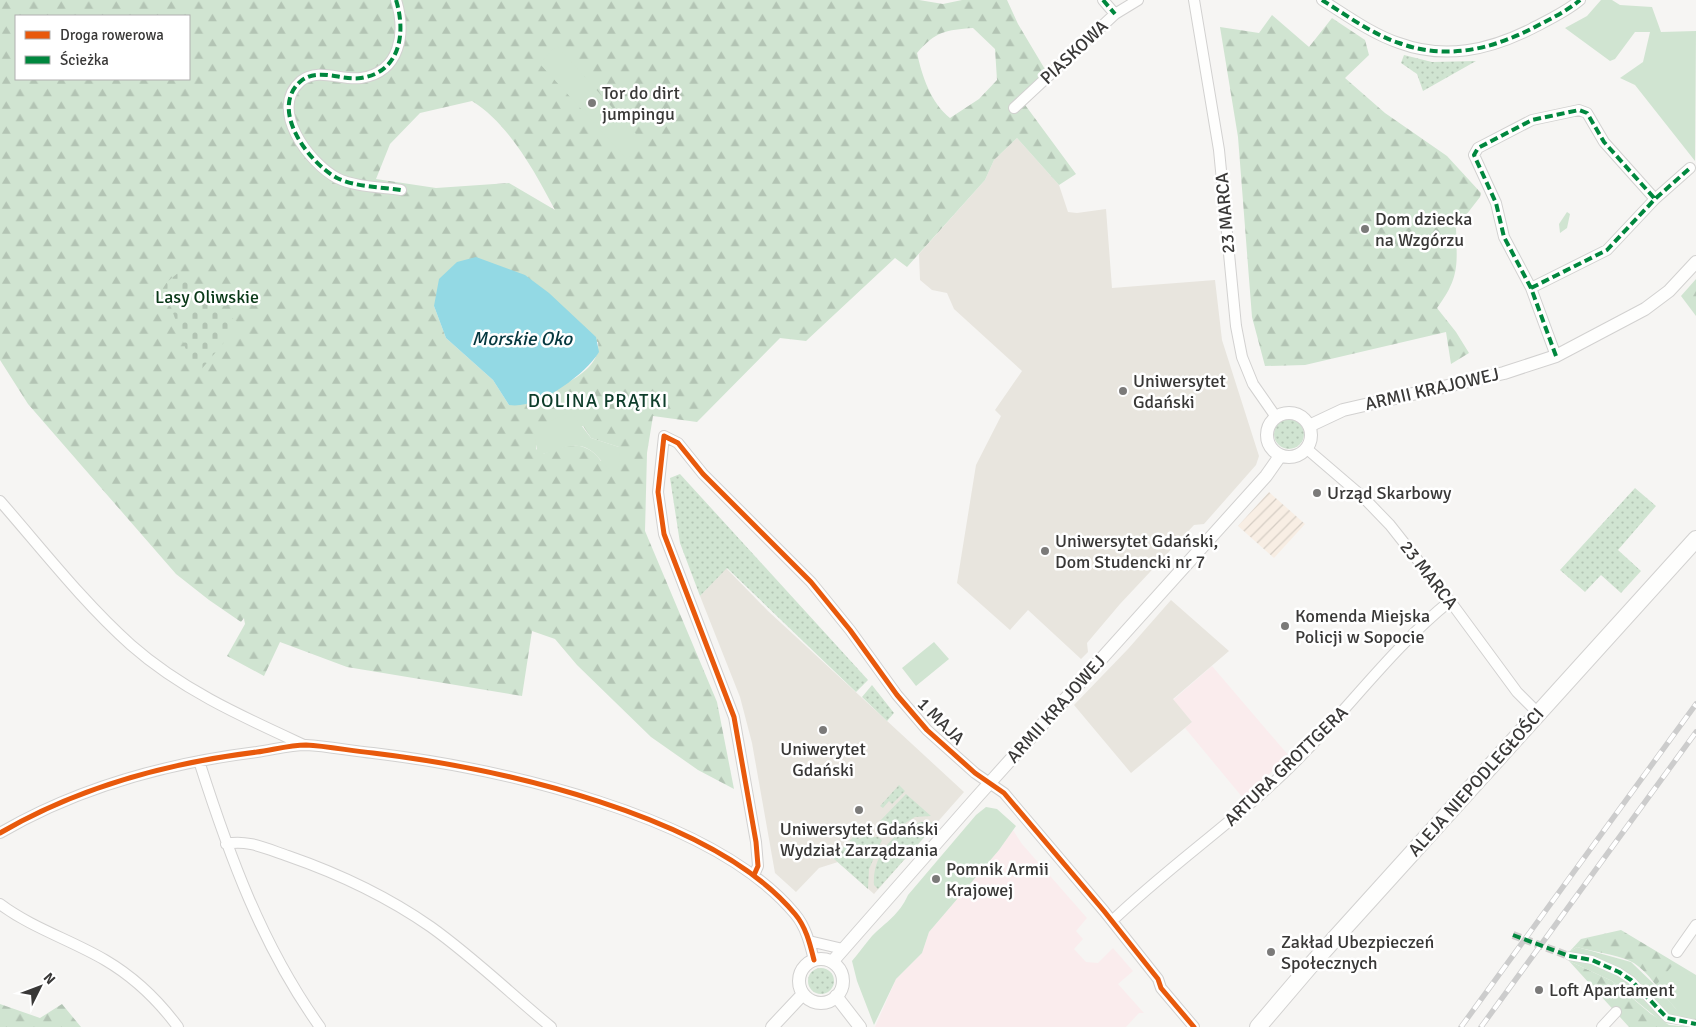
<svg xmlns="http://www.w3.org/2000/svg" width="1696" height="1027" font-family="Signika,sans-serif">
  <defs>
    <pattern id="industrial-furrows" width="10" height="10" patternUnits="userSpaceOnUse" patternTransform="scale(1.25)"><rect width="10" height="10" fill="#f8eee4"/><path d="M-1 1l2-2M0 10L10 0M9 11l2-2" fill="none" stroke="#d5cdc4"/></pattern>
    <pattern id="grass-dots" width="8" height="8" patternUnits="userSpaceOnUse" patternTransform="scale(1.25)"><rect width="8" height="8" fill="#d0e4d1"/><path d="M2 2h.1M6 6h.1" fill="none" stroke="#b3c4b4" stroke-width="1.8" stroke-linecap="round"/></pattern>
    <pattern id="forest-firs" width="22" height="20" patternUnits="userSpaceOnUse" patternTransform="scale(1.25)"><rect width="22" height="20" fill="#d0e4d1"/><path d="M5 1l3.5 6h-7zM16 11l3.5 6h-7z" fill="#b3c4b4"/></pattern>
    <pattern id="cemetery-stones" width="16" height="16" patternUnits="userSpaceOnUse" patternTransform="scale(1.25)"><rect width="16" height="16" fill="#d0e4d1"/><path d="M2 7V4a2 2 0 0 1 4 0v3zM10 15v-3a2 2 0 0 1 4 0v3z" fill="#b3c4b4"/></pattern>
  </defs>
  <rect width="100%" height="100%" fill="#f6f5f3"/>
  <!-- commercial -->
  <path fill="#faeced" d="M1212 666 1289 756 1243 798 1185 728 1192 722 1173 700Z
    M1013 830 1022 844 1087 918 1076 931 1083 939 1074 949 1086 962 1098 963 1113 948 1133 971 1118 984 1144 1013H1139L1126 1027H875L896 979 922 953 929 932 999 850Z"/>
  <!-- industrial -->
  <path fill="url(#industrial-furrows)" d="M1269 492 1305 524 1274 558 1238 526Z"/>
  <!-- built -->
  <path fill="#e8e5de" d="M1017 138 1059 185 1068 212 1077 213 1106 209 1112 288 1215 280 1222 340 1259 456 1256 465 1204 524 1194 525 1120 604 1087 643 1088 652 1081 659 1028 610 1010 630 957 583 976 465 1001 416 995 410 1022 371 954 309 947 293 932 290 920 280 919 254 985 180 994 160Z
    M726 568 768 611 964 792 874 894 838 862 819 868 796 892 775 873 752 743 740 697 700 596Z
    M1171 600 1229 651 1173 699 1192 722 1131 773 1074 705 1128 649Z"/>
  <!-- grass -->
  <path fill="url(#grass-dots)" d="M1404 55 1432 62 1476 61 1423 91 1417 74 1401 63Z
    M1274 434a15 15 0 1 1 30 0a15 15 0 1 1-30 0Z
    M680 474 868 680 856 692 727 568 700 596 680 543 670 478Z
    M1635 488 1656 506 1618 550 1641 571 1621 593 1601 575 1585 592 1560 570Z
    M872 685 894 713 887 721 862 697Z
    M899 785 905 791 892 804 889 801 883 808 880 806Z
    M906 794 931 816 915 817 889 833 885 830V822H879Z
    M921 822 937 823 878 889 874 885C872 855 894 831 921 822Z
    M869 828 871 837H878L882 840 869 869 868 889 833 858 855 835 860 839Z
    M808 981a13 13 0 1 1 26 0a13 13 0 1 1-26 0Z"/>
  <!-- forest -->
  <path fill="url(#forest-firs)" fill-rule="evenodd" d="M0 0H919L943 4 962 0H1007L1018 24 1046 71 1020 98 1076 174 1059 185 1017 138 994 160 985 180 907 267 895 258 806 341 780 338 697 422 653 416 647 453 645 531 717 702 734 789 698 770 651 737 577 665 555 639 532 631 522 696 347 667 280 642 264 676 227 656 245 624 244 618 241 622 209 600 176 574 28 404 0 360ZM16 16H189V79H16ZM973 28 995 49 997 80 979 99 950 118C931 103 922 76 917 53 936 31 946 30 973 28ZM472 101C509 124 535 172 555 210L509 183 436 188 376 179 390 144 420 113ZM434 306 598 342C603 378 536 396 509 405L493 380 446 338ZM583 426 591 438 619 447 601 461C585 439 566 444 543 454L536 449V443Z
    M1272 15 1309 47 1332 18 1365 40 1369 55 1345 78 1385 113 1447 156 1481 193 1480 197 1456 228C1457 265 1460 277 1437 308L1456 332 1469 353 1451 364 1446 332 1305 365 1265 366 1252 317 1238 137 1220 27 1259 33Z
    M1696 279V316L1681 296Z
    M1621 930 1696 975V1020C1666 1011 1655 973 1630 961 1614 954 1594 952 1577 947L1570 951 1581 939Z
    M1569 961 1612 981 1651 1014 1669 1025 1692 1027H1629Z
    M0 1004 40 1018 62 1004 81 1027H0Z"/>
  <!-- cemetery -->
  <path fill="url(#cemetery-stones)" d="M178 273 237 322 236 328 200 371 192 367 171 307 158 296 167 282Z"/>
  <!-- park -->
  <path fill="#d0e4d1" d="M1601 0H1612L1620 5 1652 7 1661 32 1696 31 1695 161 1635 85 1620 78 1643 62 1650 32H1635L1615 59 1610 61 1565 28 1587 16Z
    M557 46 644 143 627 159 539 63Z
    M1567 212 1570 214 1567 228 1560 233 1559 224Z
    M571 412 591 438 619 447 620 458 617 473 612 472C595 456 591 441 565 447 556 449 547 454 538 455L533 429Z
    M934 642 949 659 916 686 902 668Z
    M986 807 997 809 1016 826 999 850 929 932 922 953 896 979 874 1025 857 981 852 961C859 953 865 944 872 936 886 922 899 915 908 895L976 815Z
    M1577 947 1631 962 1656 986 1677 1010 1657 984 1672 966 1696 979V1019L1690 1018 1696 1020 1690 1026 1663 1023 1612 981 1569 961 1570 951Z"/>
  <!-- water -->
  <path fill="#93d9e4" d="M476 257 525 275 549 293 596 337 599 352C585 375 537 410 509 405L493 380 446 338 434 306 439 279 457 262Z"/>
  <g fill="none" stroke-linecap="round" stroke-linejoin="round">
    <!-- pedestrian-tunnel -->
    <path stroke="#d0cfcd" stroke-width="8" stroke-dasharray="8 4" stroke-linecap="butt" d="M1513 935 1569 956"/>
    <defs>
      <path id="pedestrian" d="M1569 956 1592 960 1619 972 1631 980 1667 1018 1696 1024"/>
      <path id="minor" d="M396 0C406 32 401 72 361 78 342 81 318 67 301 81 268 109 309 163 337 178 355 187 381 187 401 190
        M1103 0 1115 14
        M1194 0 1219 150 1236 326 1242 357 1253 384 1276 417
        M1322 0C1346 15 1372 34 1399 43 1445 60 1489 50 1531 29 1548 20 1566 12 1580 0
        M1014 108 1115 14 1138 0
        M1531 288 1607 250 1655 199 1690 168
        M1556 356 1531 288 1504 237 1496 203 1474 155 1478 148 1532 120 1579 110 1587 113 1604 142 1655 199
        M1307 449 1363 497 1390 525 1450 601 1517 692 1538 713
        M0 501C42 549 83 602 131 645 182 690 243 717 304 745
        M199 761C229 855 262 946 320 1027
        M0 833C77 788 168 763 257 752 272 750 290 745 306 745 328 746 351 751 373 753 497 768 712 814 795 914 806 927 810 944 814 960
        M226 844C247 839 267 849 288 856 337 873 388 897 431 927 473 957 511 994 551 1027
        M754 875 758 866 756 842 734 717 664 534 658 492 664 436 678 443 703 474 811 582 850 630 897 695 927 730 975 773 1004 793 1104 911 1158 979 1161 988 1194 1027
        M0 904C32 928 71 940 105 960 134 977 158 1000 178 1027
        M1112 921C1171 864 1240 818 1298 759 1349 708 1393 647 1450 601
        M809 941 843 949
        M1677 952 1696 925
        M1602 1027 1616 1012"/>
      <path id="tertiary" d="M1267 435a22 22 0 1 1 44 0a22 22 0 1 1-44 0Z
        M1309 426 1343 410 1504 373 1556 356 1645 309 1669 291 1696 262
        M799 981a22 22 0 1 1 44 0a22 22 0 1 1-44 0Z
        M832 962 977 797 1266 476 1280 456
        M836 996 860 1027
        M772 1027 803 994"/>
      <path id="primary" d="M1258 1027 1310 966 1696 539"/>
    </defs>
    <!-- pedestrian casing -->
    <use href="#pedestrian" stroke="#d2d1d0" stroke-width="9"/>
    <!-- minor casing -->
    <use href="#minor" stroke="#d2d1d0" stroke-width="12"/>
    <!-- tertiary casing -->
    <use href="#tertiary" stroke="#d2d1d0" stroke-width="14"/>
    <!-- primary casing -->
    <use href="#primary" stroke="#d2d1d0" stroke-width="18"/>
    <!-- pedestrian -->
    <use href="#pedestrian" stroke="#fefefd" stroke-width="8"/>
    <!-- minor -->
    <use href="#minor" stroke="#fefefd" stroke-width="10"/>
    <!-- tertiary -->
    <use href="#tertiary" stroke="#fefefd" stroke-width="12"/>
    <!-- primary -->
    <use href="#primary" stroke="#fefefd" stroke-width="16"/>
    <defs>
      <path id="rail" d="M1461 1027 1696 704
        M1481 1027 1696 732"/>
    </defs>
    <!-- rail casing -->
    <use href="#rail" stroke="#ccc" stroke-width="5.5"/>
    <!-- rail -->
    <use href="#rail" stroke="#fff" stroke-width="4" stroke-dasharray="11" stroke-linecap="butt"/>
    <!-- quiet -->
    <path stroke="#00873e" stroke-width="4" stroke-dasharray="8 4" stroke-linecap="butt" d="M396 0C406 32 401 72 361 78 342 81 318 67 301 81 268 109 309 163 337 178 355 187 381 187 401 190
      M1103 0 1115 14
      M1322 0C1346 15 1372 34 1399 43 1445 60 1489 50 1531 29 1548 20 1566 12 1580 0
      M1531 288 1607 250 1655 199 1690 168
      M1556 356 1531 288 1504 237 1496 203 1474 155 1478 148 1532 120 1579 110 1587 113 1604 142 1655 199
      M1513 935 1569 956 1592 960 1619 972 1631 980 1667 1018 1696 1024"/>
    <defs>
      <path id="cycleway" d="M0 833C77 788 168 763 257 752 272 750 290 745 306 745 328 746 351 751 373 753 497 768 712 814 795 914 806 927 810 944 814 960
        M754 875 758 866 756 842 734 717 664 534 658 492 664 436 678 443 703 474 811 582 850 630 897 695 927 730 975 773 1004 793 1104 911 1158 979 1161 988 1194 1027"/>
    </defs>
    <!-- cycleway casing -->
    <use href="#cycleway" stroke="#fff" stroke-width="8"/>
    <!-- cycleway -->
    <use href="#cycleway" stroke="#e8590c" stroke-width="5"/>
  </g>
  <!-- markers -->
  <g fill="#7b7a79" stroke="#fff" stroke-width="2">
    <circle cx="592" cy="103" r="5"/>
    <circle cx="1365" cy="229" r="5"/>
    <circle cx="1123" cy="391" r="5"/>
    <circle cx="1317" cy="493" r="5"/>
    <circle cx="1045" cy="551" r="5"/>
    <circle cx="1285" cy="626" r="5"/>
    <circle cx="823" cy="730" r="5"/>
    <circle cx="859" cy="810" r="5"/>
    <circle cx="936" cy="879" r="5"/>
    <circle cx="1271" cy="952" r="5"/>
    <circle cx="1539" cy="990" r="5"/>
  </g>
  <g text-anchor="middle" stroke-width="5" stroke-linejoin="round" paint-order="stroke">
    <!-- street labels -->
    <g font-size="18" fill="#393837" stroke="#fff">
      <text transform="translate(1074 52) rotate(-43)" y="6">PIASKOWA</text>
      <text transform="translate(1225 213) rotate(-95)" y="6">23 MARCA</text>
      <text transform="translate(1432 389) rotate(-13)" y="6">ARMII KRAJOWEJ</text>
      <text transform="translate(1429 575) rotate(52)" y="6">23 MARCA</text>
      <text transform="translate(1056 709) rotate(-48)" y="6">ARMII KRAJOWEJ</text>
      <text transform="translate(941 721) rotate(45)" y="6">1 MAJA</text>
      <text transform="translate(1286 766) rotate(-44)" y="6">ARTURA GROTTGERA</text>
      <text transform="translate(1476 782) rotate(-48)" y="6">ALEJA NIEPODLEGŁOŚCI</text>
    </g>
    <!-- poi labels -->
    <g font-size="18" fill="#393837" stroke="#fff" text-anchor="start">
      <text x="602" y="99">Tor do dirt<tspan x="602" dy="21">jumpingu</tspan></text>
      <text x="1375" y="225">Dom dziecka<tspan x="1375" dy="21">na Wzgórzu</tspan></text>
      <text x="1133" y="387">Uniwersytet<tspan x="1133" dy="21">Gdański</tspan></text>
      <text x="1327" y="499">Urząd Skarbowy</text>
      <text x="1055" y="547">Uniwersytet Gdański,<tspan x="1055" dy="21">Dom Studencki nr 7</tspan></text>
      <text x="1295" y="622">Komenda Miejska<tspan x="1295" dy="21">Policji w Sopocie</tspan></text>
      <text x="823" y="755" text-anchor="middle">Uniwerytet<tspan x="823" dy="21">Gdański</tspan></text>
      <text x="859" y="835" text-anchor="middle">Uniwersytet Gdański<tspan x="859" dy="21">Wydział Zarządzania</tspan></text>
      <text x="946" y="875">Pomnik Armii<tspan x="946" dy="21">Krajowej</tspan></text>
      <text x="1281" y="948">Zakład Ubezpieczeń<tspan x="1281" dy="21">Społecznych</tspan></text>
      <text x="1549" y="996">Loft Apartament</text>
    </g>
    <!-- park labels -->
    <g font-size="18" fill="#093817" stroke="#fff">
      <text x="207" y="303">Lasy Oliwskie</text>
    </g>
    <!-- water labels -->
    <g font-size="19" font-style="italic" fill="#05383f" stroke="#fff">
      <text x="522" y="345">Morskie Oko</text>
    </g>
    <!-- neighbourhood labels -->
    <g font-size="19" letter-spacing="1" fill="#0e3d2b" stroke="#fff">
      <text x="598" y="407">DOLINA PRĄTKI</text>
    </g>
  </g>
  <!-- legend -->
  <rect x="15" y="15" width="175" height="65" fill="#ffffff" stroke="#b0afaf"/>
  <rect x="25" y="31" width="25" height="8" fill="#e8590c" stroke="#b0afaf"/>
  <text x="60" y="40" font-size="15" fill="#393837">Droga rowerowa</text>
  <rect x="25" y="56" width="25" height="8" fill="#00873e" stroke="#b0afaf"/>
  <text x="60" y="65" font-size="15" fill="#393837">Ścieżka</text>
  <!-- north arrow -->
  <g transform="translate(40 987) rotate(48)" stroke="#ffffff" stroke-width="4" paint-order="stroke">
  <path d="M0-4L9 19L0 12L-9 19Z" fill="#393837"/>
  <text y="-8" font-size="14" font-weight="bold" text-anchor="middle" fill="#393837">N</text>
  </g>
</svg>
